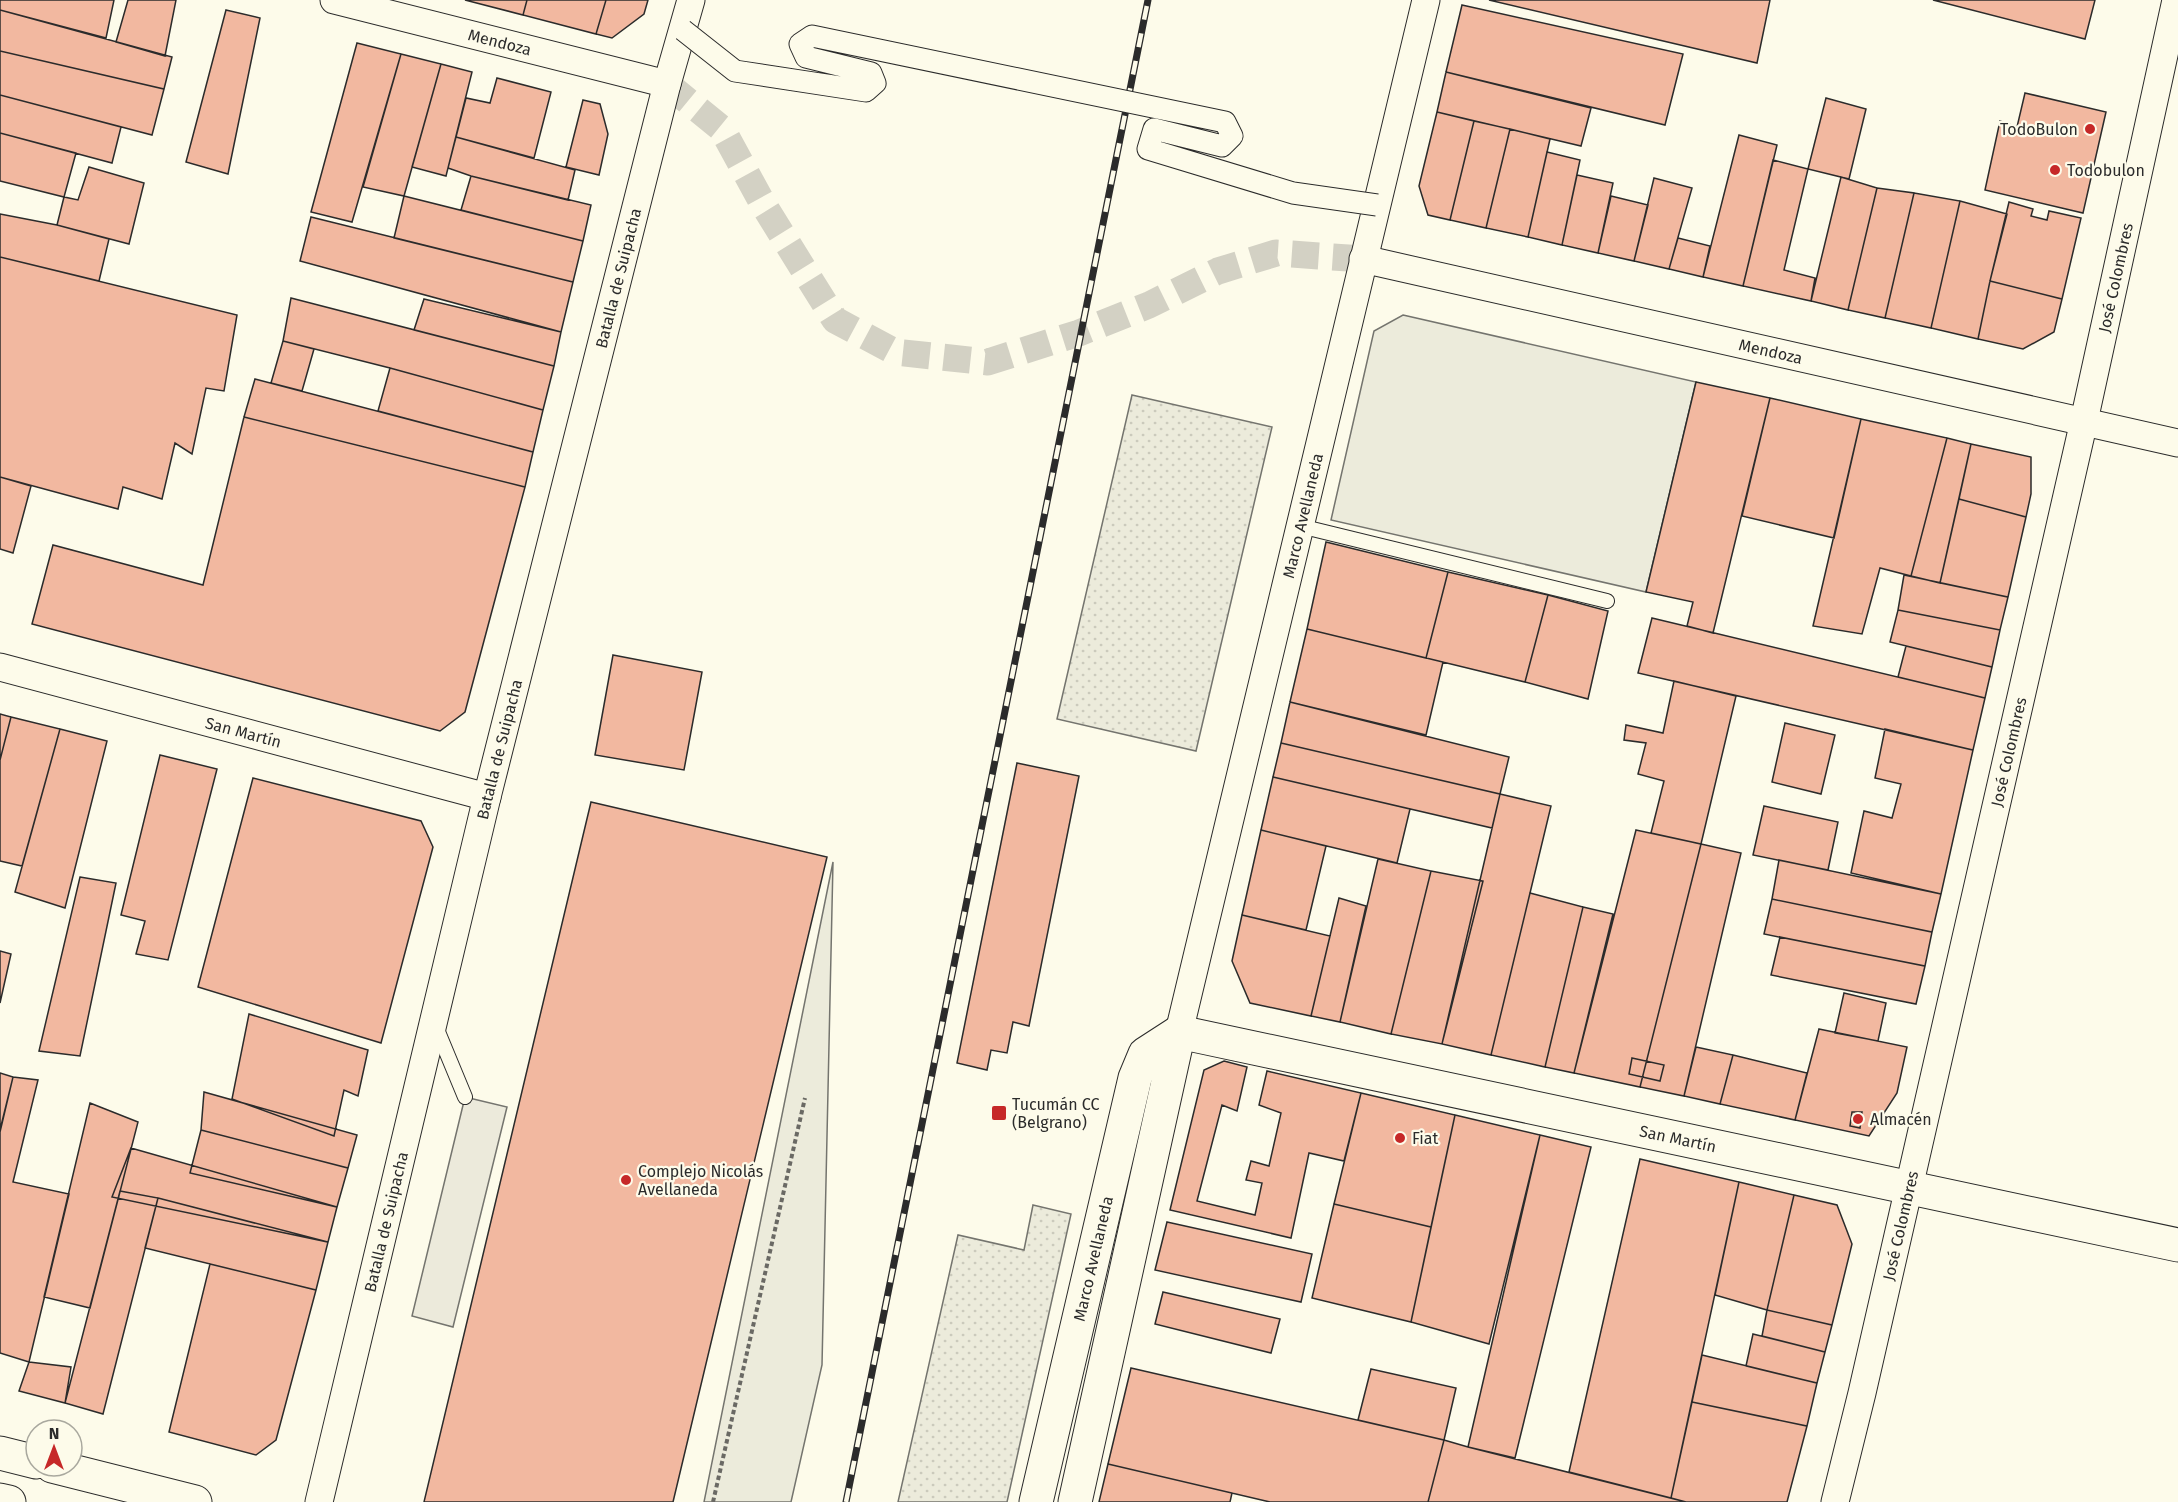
<svg xmlns="http://www.w3.org/2000/svg" width="2178" height="1502" font-family="'Fira Sans',sans-serif">
  <defs>
    <pattern id="park-dots" width="8" height="8" patternUnits="userSpaceOnUse" patternTransform="scale(1.5)"><rect width="8" height="8" fill="#ecebdb"/><path d="M2 2h.1M6 6h.1" fill="none" stroke="#cbcabc" stroke-width="1.8" stroke-linecap="round"/></pattern>
  </defs>
  <rect width="100%" height="100%" fill="#fdfbea"/>
  <!-- green -->
  <path fill="#ecebdb" stroke="#74746e" stroke-width="1.5" d="M1403 315 1696 382 1646 592 1331 520 1374 331Z
    M833 862 822 1365 791 1502H704Z"/>
  <!-- park -->
  <path fill="url(#park-dots)" stroke="#74746e" stroke-width="1.5" d="M1132 395 1272 427 1196 751 1057 719Z
    M1033 1205 1071 1214 1007 1502H898L958 1235 1024 1250Z"/>
  <!-- parking -->
  <path fill="#eceadb" stroke="#74746e" stroke-width="1.5" d="M465 1097 507 1107 453 1327 412 1316Z"/>
  <!-- building -->
  <path fill="#f2b8a0" stroke="#2b2b2b" stroke-width="1.5" d="M0 0H114L106 38 0 10Z
    M128 0H176L165 56 116 42Z
    M465 0H527L523 15Z
    M527 0H606L596 34 523 15Z
    M606 0H648L644 14 612 38 596 34Z
    M1489 0H1770L1757 63Z
    M1933 0H2095L2085 39Z
    M1462 5 1683 54 1665 125 1446 72Z
    M0 10 172 57 164 89 0 51Z
    M226 10 260 18 228 174 186 162Z
    M357 43 401 54 352 222 311 212Z
    M0 51 164 89 152 135 0 95Z
    M401 54 441 64 404 196 363 187Z
    M441 64 472 72 446 176 412 167Z
    M1446 72 1591 108 1581 146 1437 112Z
    M497 78 551 92 534 158 456 137 466 98 490 103Z
    M2025 93 2106 112 2083 213 1985 190 2000 121 2017 127Z
    M0 95 121 127 112 163 0 133Z
    M1826 98 1866 109 1849 179 1808 169Z
    M583 100 600 104 608 134 599 175 566 167Z
    M1437 112 1474 121 1450 220 1428 215 1419 186Z
    M1474 121 1510 129 1486 228 1450 220Z
    M1510 129 1550 139 1528 237 1486 228Z
    M0 133 76 153 64 197 0 181Z
    M1739 135 1777 145 1743 286 1703 277Z
    M456 137 575 170 568 200 471 176 448 168Z
    M1547 152 1580 160 1562 245 1528 237Z
    M1773 160 1808 169 1784 270 1815 278 1811 301 1743 286Z
    M89 167 144 183 129 244 57 225 64 197 78 200Z
    M1577 175 1613 183 1598 253 1562 245Z
    M471 176 591 205 583 241 461 210Z
    M1841 177 1877 188 1848 310 1811 301Z
    M1654 178 1692 188 1669 269 1634 261Z
    M1877 188 1914 193 1885 318 1848 310Z
    M1914 193 1960 201 1931 328 1885 318Z
    M404 196 583 241 573 282 394 238Z
    M1611 196 1648 205 1634 261 1598 253Z
    M1960 201 2007 214 1990 281 1978 339 1931 328Z
    M2009 202 2033 209 2031 216 2047 220 2049 211 2081 218 2062 299 1990 281Z
    M0 214 57 225 109 239 99 281 0 257Z
    M311 217 573 282 561 332 300 261Z
    M1678 238 1710 246 1703 277 1669 269Z
    M0 257 237 315 224 391 206 388 192 454 175 443 162 499 123 487 118 509 0 477Z
    M1990 281 2062 299 2054 332 2023 349 1978 339Z
    M291 298 554 366 543 410 390 368 283 341Z
    M424 299 561 332 554 366 414 330Z
    M283 341 314 349 302 391 271 383Z
    M390 368 543 410 533 452 378 411Z
    M255 379 533 452 525 487 244 417Z
    M1696 382 1770 398 1713 633 1687 626 1693 602 1646 592Z
    M1770 398 1861 419 1834 538 1742 516Z
    M244 417 525 487 465 712 440 731 32 624 53 545 203 585Z
    M1861 419 1947 438 1911 576 1880 568 1862 634 1813 626Z
    M1947 438 1971 444 1940 583 1911 576Z
    M1971 444 2031 457V494L2026 517 1959 499Z
    M0 477 31 486 13 553 0 549Z
    M1959 499 2026 517 2008 597 1940 583Z
    M1326 542 1448 572 1426 658 1307 629Z
    M1448 572 1548 595 1525 682 1426 658Z
    M1904 575 2008 597 2000 630 1898 610Z
    M1548 595 1608 611 1588 699 1525 682Z
    M1898 610 2000 630 1992 667 1890 642Z
    M1652 618 1985 698 1973 750 1638 673Z
    M1307 629 1443 662 1426 735 1290 702Z
    M1906 646 1992 667 1985 698 1898 677Z
    M613 655 702 672 684 770 595 755Z
    M1674 681 1736 696 1701 844 1651 833 1664 781 1638 774 1646 743 1624 740 1626 725 1663 733Z
    M1290 702 1509 757 1500 794 1281 743Z
    M0 714 11 717 0 760Z
    M11 717 60 729 22 866 0 861V760Z
    M1785 723 1835 735 1821 794 1772 782Z
    M60 729 107 741 65 908 15 892Z
    M1885 729 1973 750 1941 894 1851 873 1864 811 1892 818 1901 784 1875 778Z
    M1281 743 1500 794 1492 828 1273 777Z
    M160 755 217 769 168 960 136 954 145 921 121 915Z
    M1017 763 1079 776 1029 1026 1013 1022 1007 1053 991 1050 987 1070 957 1063Z
    M1273 777 1410 809 1397 863 1261 830Z
    M253 778 421 821 433 847 381 1043 198 987Z
    M1500 794 1551 806 1491 1055 1442 1044Z
    M591 802 827 857 673 1502H424Z
    M1764 806 1838 822 1828 870 1753 855Z
    M1261 830 1326 846 1306 930 1242 915Z
    M1636 830 1701 844 1640 1087 1574 1073Z
    M1701 844 1741 853 1684 1096 1640 1087Z
    M1378 859 1431 871 1391 1034 1340 1022Z
    M1779 860 1941 894 1932 932 1772 899Z
    M1431 871 1483 881 1442 1044 1391 1034Z
    M80 877 116 883 80 1056 39 1051Z
    M1530 893 1583 907 1545 1067 1491 1055Z
    M1339 898 1366 906 1340 1022 1311 1016Z
    M1772 899 1932 932 1925 966 1764 934Z
    M1583 907 1613 914 1574 1073 1545 1067Z
    M1242 915 1330 936 1311 1016 1250 1003 1232 961Z
    M1780 937 1925 966 1916 1004 1771 975Z
    M0 951 11 954 0 1003Z
    M1844 993 1886 1003 1878 1041 1835 1033Z
    M249 1014 368 1050 358 1096 344 1090 334 1136 232 1099Z
    M1819 1029 1907 1047 1897 1093 1869 1136 1795 1120Z
    M1696 1047 1733 1055 1720 1104 1684 1096Z
    M1733 1055 1807 1073 1795 1120 1720 1104Z
    M1632 1058 1664 1065 1660 1081 1629 1074Z
    M1224 1061 1247 1067 1237 1111 1222 1105 1197 1201 1255 1215 1262 1183 1246 1180 1251 1161 1269 1166 1281 1113 1259 1105 1267 1071 1361 1093 1344 1161 1309 1153 1291 1238 1170 1210 1204 1070Z
    M0 1073 13 1077 0 1132Z
    M13 1077 38 1080 13 1182 69 1194 29 1362 0 1353V1130Z
    M204 1092 357 1135 348 1168 201 1130Z
    M1361 1093 1455 1115 1431 1227 1334 1204Z
    M90 1103 138 1122 90 1308 44 1297Z
    M1852 1112H1862L1860 1128 1850 1126Z
    M1455 1115 1540 1135 1489 1344 1411 1322Z
    M201 1130 348 1168 337 1207 190 1173Z
    M1540 1135 1591 1147 1515 1458 1468 1447Z
    M131 1148 337 1207 328 1242 112 1197Z
    M1640 1159 1739 1182 1671 1498 1569 1472Z
    M1739 1182 1794 1195 1767 1310 1715 1295Z
    M120 1191 158 1198 103 1414 65 1403Z
    M1794 1195 1837 1205 1852 1244 1832 1325 1767 1310Z
    M158 1198 328 1242 316 1290 145 1248Z
    M1334 1204 1431 1227 1411 1322 1312 1298Z
    M1167 1222 1312 1254 1301 1302 1155 1270Z
    M210 1264 316 1290 276 1440 256 1455 169 1432Z
    M1163 1292 1280 1319 1271 1353 1155 1324Z
    M1767 1310 1832 1325 1825 1352 1762 1336Z
    M1753 1334 1825 1352 1817 1383 1746 1366Z
    M1702 1355 1817 1383 1807 1426 1692 1402Z
    M29 1362 71 1367 65 1403 19 1391Z
    M1131 1368 1444 1440 1428 1502H1270L1108 1464Z
    M1371 1369 1456 1388 1444 1440 1358 1420Z
    M1692 1402 1807 1426 1787 1502H1686L1671 1498Z
    M1444 1440 1468 1447 1686 1502H1428Z
    M1108 1464 1232 1493 1230 1502H1099Z"/>
  <g fill="none" stroke-linecap="round" stroke-linejoin="round">
    <!-- minor-tunnel -->
    <path stroke="#d3d1c4" stroke-width="27" stroke-dasharray="27 14" stroke-linecap="butt" d="M667 84 722 129 763 204 835 320 895 352 988 362 1079 333 1149 305 1218 271 1276 253 1363 259"/>
    <defs>
      <path id="service" d="M1300 526 1607 601
        M436 1027 465 1097"/>
      <g id="minor">
        <path id="s1" d="M334 0 667 84"/>
        <path id="s2" d="M1363 259 2178 443"/>
        <path id="s3" d="M0 667 487 797"/>
        <path id="s4" d="M1179 1032 1426 0"/>
        <path id="s5" d="M319 1502 487 797 667 84 691 0"/>
        <path id="s6" d="M1835 1502 1862 1393 2084 421 2176 0"/>
      </g>
      <path id="tertiary" d="M1075 1502 1179 1032"/>
      <g id="secondary">
        <path id="s7" d="M1036 1502 1135 1078 1145 1054 1179 1032 2178 1245"/>
      </g>
      <path id="primary" d="M0 1453 36 1462
        M52 1466 195 1502
        M0 1500 9 1502"/>
    </defs>
    <!-- service casing -->
    <use href="#service" stroke="#2b2b2b" stroke-width="16"/>
    <!-- minor casing -->
    <use href="#minor" stroke="#2b2b2b" stroke-width="29"/>
    <!-- tertiary casing -->
    <use href="#tertiary" stroke="#2b2b2b" stroke-width="35"/>
    <!-- secondary casing -->
    <use href="#secondary" stroke="#2b2b2b" stroke-width="35"/>
    <!-- primary casing -->
    <use href="#primary" stroke="#2b2b2b" stroke-width="35"/>
    <!-- path -->
    <path stroke="#6a6964" stroke-width="4" stroke-dasharray="4.5 3" stroke-linecap="butt" d="M713 1502 805 1098"/>
    <!-- service -->
    <use href="#service" stroke="#fdfbea" stroke-width="14"/>
    <!-- minor -->
    <use href="#minor" stroke="#fdfbea" stroke-width="27"/>
    <!-- tertiary -->
    <use href="#tertiary" stroke="#fdfbea" stroke-width="33"/>
    <!-- secondary -->
    <use href="#secondary" stroke="#fdfbea" stroke-width="33"/>
    <!-- primary -->
    <use href="#primary" stroke="#fdfbea" stroke-width="33"/>
    <defs>
      <path id="rail" d="M846 1502 1148 0"/>
    </defs>
    <!-- rail casing -->
    <use href="#rail" stroke="#2b2b2b" stroke-width="7"/>
    <!-- rail -->
    <use href="#rail" stroke="#fdfbea" stroke-width="4.5" stroke-dasharray="14" stroke-linecap="butt"/>
    <defs>
      <path id="pedestrian-bridge" d="M683 30 735 71 866 91 875 83 871 73 806 57 800 44 812 36 1225 122 1232 136 1222 146 1154 129 1148 149 1293 193 1377 205"/>
    </defs>
    <!-- pedestrian-bridge casing -->
    <use href="#pedestrian-bridge" stroke="#2b2b2b" stroke-width="23" stroke-linecap="butt"/>
    <!-- pedestrian-bridge -->
    <use href="#pedestrian-bridge" stroke="#fdfbea" stroke-width="21"/>
  </g>
  <!-- markers -->
  <g fill="#c62828" stroke="#fdfbea" stroke-width="2">
    <circle cx="2090" cy="129" r="6"/>
    <circle cx="2055" cy="170" r="6"/>
    <rect x="991" y="1105" width="16" height="16" rx="3"/>
    <circle cx="1858" cy="1119" r="6"/>
    <circle cx="1400" cy="1138" r="6"/>
    <circle cx="626" cy="1180" r="6"/>
  </g>
  <g text-anchor="middle" stroke-width="4.5" stroke-linejoin="round" paint-order="stroke">
    <!-- street labels -->
    <g font-size="16" fill="#2b2b2b" stroke="#fdfbea">
      <text dy="6" stroke="none"><textPath href="#s1" startOffset="171">Mendoza</textPath></text>
      <text dy="6" stroke="none"><textPath href="#s5" startOffset="1260">Batalla de Suipacha</textPath></text>
      <text dy="6" stroke="none"><textPath href="#s6" startOffset="1256">José Colombres</textPath></text>
      <text dy="6" stroke="none"><textPath href="#s2" startOffset="418">Mendoza</textPath></text>
      <text dy="6" stroke="none"><textPath href="#s4" startOffset="531">Marco Avellaneda</textPath></text>
      <text dy="6" stroke="none"><textPath href="#s3" startOffset="252">San Martín</textPath></text>
      <text dy="6" stroke="none"><textPath href="#s5" startOffset="774">Batalla de Suipacha</textPath></text>
      <text dy="6" stroke="none"><textPath href="#s6" startOffset="770">José Colombres</textPath></text>
      <text dy="6" stroke="none"><textPath href="#s7" startOffset="1012">San Martín</textPath></text>
      <text dy="6" stroke="none"><textPath href="#s5" startOffset="288">Batalla de Suipacha</textPath></text>
      <text dy="6" stroke="none"><textPath href="#s6" startOffset="284">José Colombres</textPath></text>
      <text dy="6" stroke="none"><textPath href="#s7" startOffset="250">Marco Avellaneda</textPath></text>
    </g>
    <!-- poi labels -->
    <g font-size="16" fill="#2b2b2b" stroke="#fdfbea" text-anchor="start">
      <text x="2078" y="135" text-anchor="end">TodoBulon</text>
      <text x="2067" y="176">Todobulon</text>
      <text x="1012" y="1110">Tucumán CC<tspan x="1012" dy="18">(Belgrano)</tspan></text>
      <text x="1870" y="1125">Almacén</text>
      <text x="1412" y="1144">Fiat</text>
      <text x="638" y="1177">Complejo Nicolás<tspan x="638" dy="18">Avellaneda</tspan></text>
    </g>
  </g>
  <!-- north arrow -->
  <g transform="translate(54 1448)"><circle r="28" fill="#fdfbea" stroke="#a9a89e" stroke-width="1.5"/>
  <path d="M0-4.5L10 22L0 15L-10 22Z" fill="#c62828"/>
  <text y="-9" font-size="16" font-weight="bold" text-anchor="middle" fill="#2b2b2b">N</text>
  </g>
</svg>
